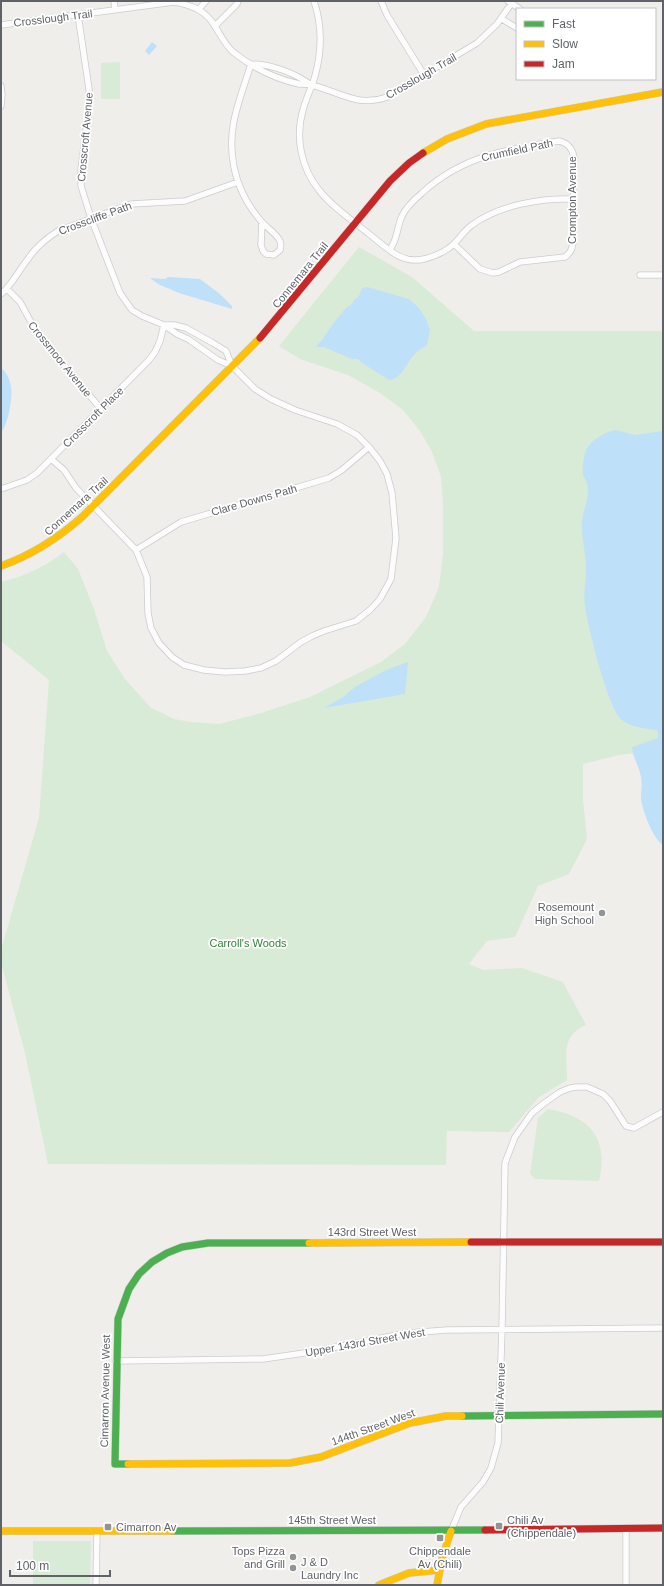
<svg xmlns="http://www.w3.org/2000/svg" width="664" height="1586" font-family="Arial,sans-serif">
  <rect width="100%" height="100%" fill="#efeeea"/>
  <!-- green -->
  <path fill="#d8ebd6" d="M120 62V99H101V63Z
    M359 247 412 277 474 331H663V750L619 755 583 764V800L587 839 569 874 538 886 515 937 487 941 469 964 483 970 522 968 563 982 586 1025C581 1027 576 1030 573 1034 562 1045 568 1067 567 1080L539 1097 509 1132 447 1131 446 1165 48 1164 25 1053 1 962V950L39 818 49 680 1 641V582C23 577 46 566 64 552L78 569 94 609 107 651 125 679 150 707 174 719 191 722 219 724 258 714 310 697 381 662 405 644 426 617 439 587 443 554V504L441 477 432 452 420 431 403 410 380 393 348 375 300 359 279 346Z
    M548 1109C590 1116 609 1138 599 1181L535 1179 530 1174 538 1118Z
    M33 1541H91L90 1585H33Z"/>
  <!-- water -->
  <path fill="#bfe0f9" d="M152 42 157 46 149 55 145 51Z
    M168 277 200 279 220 294 232 306V309L179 293 158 284 150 278 165 279Z
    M367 287 409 299 419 308 426 319 430 330 427 345C423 348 418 350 414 355 407 362 401 380 389 380L362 363 358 359H352L324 347H317V345L322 340 332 325 346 308 352 304 354 300 359 296 361 290 363 288Z
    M1 368C7 372 10 380 11 387 13 396 8 426 1 432Z
    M616 430 635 435 663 431V845C653 839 642 810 641 798 641 789 643 783 640 773 638 764 632 756 632 747L658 738V734L657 730C646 729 631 727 622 720 609 712 587 624 585 606 583 593 586 582 586 569 586 553 581 537 582 521 583 511 588 501 588 491 589 485 585 480 583 474 582 468 584 455 586 450 591 440 605 432 616 430Z
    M408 662 405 694 324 708 343 697 355 687 386 670Z"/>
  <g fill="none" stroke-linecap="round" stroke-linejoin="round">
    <defs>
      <path id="street" d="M114 1 115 10
        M314 1C322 25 322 51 315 76 312 87 306 98 303 110 295 137 301 168 319 190 332 207 352 220 369 234 385 246 401 265 424 259 432 257 442 253 449 248 458 242 463 231 472 225 500 205 540 198 573 199
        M381 1 387 15 424 75
        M508 1 520 9
        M199 9 206 1
        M78 15 89 89V108L81 169V186L91 218 120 293 132 310 142 316 164 325H174L186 328 213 343 226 351 232 366
        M502 19 517 28
        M1 25 174 2C192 5 207 11 216 28 221 36 226 46 233 52 252 67 276 79 299 84 303 84 307 84 311 85 338 91 358 108 387 97L477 43 497 24 511 4
        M215 26 237 4 238 1
        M251 64C240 100 226 128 234 167 238 187 248 206 261 221 267 228 276 233 280 241 281 244 281 247 280 250L274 255 266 254 263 251 261 245 262 222
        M251 64C271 64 295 73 311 85
        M1 86 2 95 1 106
        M390 250C392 246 395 241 396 236 398 230 399 222 402 216 406 207 415 199 422 193 462 156 507 149 559 141 568 143 572 148 574 157L573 243C572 250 570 253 565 257L520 262 499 272 493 273 480 269 454 244
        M640 275H663
        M7 289 20 302 37 333 101 409
        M1 294C12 285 19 270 28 259 35 248 47 238 58 231L131 204 185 201 238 182
        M51 459 64 470 76 488 136 550 147 577 148 613 151 628 159 643 172 657 184 665 204 670 225 672 245 671 261 668 276 661 301 642 312 636 324 631 356 621 371 609 380 599 391 579 396 538 392 493 387 474 380 461 369 447 357 435 337 424 295 410 271 399 255 389 232 366 218 360 188 339 177 334 164 325
        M1 489 27 480 37 473 149 360 155 352 160 341 164 325
        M136 550 181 522 329 478 342 470 369 447
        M116 1361 263 1359 311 1352 407 1333 447 1330 663 1328
        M626 1528V1585
        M451 1531 461 1507 483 1482 491 1468 498 1443 502 1329 505 1163 515 1137 532 1113 543 1104 560 1092 570 1088 577 1087H587L603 1094 610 1101 626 1126 634 1128 663 1112
        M96 1585 97 1531"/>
      <path id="fast" d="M462 1416 663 1414
        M128 1464H115L118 1319 129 1289 139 1274 152 1262 167 1253 182 1247 208 1243H309
        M172 1531 485 1530"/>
      <path id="slow" d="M423 153 447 139 486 124 663 92
        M1 566C32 555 57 539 82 517L260 338
        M309 1243 471 1242
        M128 1464 290 1463 321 1457 410 1423 446 1416H462
        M1 1531H172
        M379 1585 409 1573 439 1570
        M437 1585 442 1559 451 1531"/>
      <path id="jam" d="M260 338 390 181 409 163 423 153
        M471 1242H663
        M485 1530 663 1528"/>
    </defs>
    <!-- street casing -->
    <use href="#street" stroke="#cbcccc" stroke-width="7"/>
    <!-- fast casing -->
    <use href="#fast" stroke="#cacacb" stroke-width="8"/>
    <!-- slow casing -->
    <use href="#slow" stroke="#cacacb" stroke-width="8"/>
    <!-- jam casing -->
    <use href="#jam" stroke="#cacacb" stroke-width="8"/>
    <!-- street -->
    <use href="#street" stroke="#fdfcfc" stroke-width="5.5"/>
    <!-- fast -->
    <use href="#fast" stroke="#4caf50" stroke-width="7"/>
    <!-- slow -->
    <use href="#slow" stroke="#ffc107" stroke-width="7"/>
    <!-- jam -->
    <use href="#jam" stroke="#c62828" stroke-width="7"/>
  </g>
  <!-- markers -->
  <g fill="#919496" stroke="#fff" stroke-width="1.5">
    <circle cx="602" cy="913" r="4"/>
    <rect x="495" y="1522" width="8" height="8" rx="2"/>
    <rect x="104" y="1523" width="8" height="8" rx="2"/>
    <rect x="436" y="1534" width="8" height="8" rx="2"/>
    <circle cx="293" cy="1557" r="4"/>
    <circle cx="293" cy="1568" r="4"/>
  </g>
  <g text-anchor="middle" stroke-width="3.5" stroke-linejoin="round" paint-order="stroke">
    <!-- street labels -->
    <g font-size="11" fill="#5f6368" stroke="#fff">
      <text transform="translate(53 18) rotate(-7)" y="4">Crosslough Trail</text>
      <text transform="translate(421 76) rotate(-30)" y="4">Crosslough Trail</text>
      <text transform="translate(85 137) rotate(-85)" y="4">Crosscroft Avenue</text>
      <text transform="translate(517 150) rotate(-12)" y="4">Crumfield Path</text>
      <text transform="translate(572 200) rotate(-90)" y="4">Crompton Avenue</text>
      <text transform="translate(95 218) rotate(-20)" y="4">Crosscliffe Path</text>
      <text transform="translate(300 275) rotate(-51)" y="4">Connemara Trail</text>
      <text transform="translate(60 359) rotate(51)" y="4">Crossmoor Avenue</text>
      <text transform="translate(93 417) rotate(-45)" y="4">Crosscroft Place</text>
      <text transform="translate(254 500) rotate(-16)" y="4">Clare Downs Path</text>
      <text transform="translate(76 506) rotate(-42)" y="4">Connemara Trail</text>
      <text x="372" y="1236">143rd Street West</text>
      <text transform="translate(365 1342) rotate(-10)" y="4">Upper 143rd Street West</text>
      <text transform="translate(105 1391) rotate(-89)" y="4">Cimarron Avenue West</text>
      <text transform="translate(500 1393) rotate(-88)" y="4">Chili Avenue</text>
      <text transform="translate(373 1427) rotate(-20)" y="4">144th Street West</text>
      <text x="332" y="1524">145th Street West</text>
    </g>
    <!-- poi labels -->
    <g font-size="11" fill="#5f6368" stroke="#fff" text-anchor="start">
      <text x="594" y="911" text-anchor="end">Rosemount<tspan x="594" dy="13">High School</tspan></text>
      <text x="507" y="1524">Chili Av<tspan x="507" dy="13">(Chippendale)</tspan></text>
      <text x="116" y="1531">Cimarron Av</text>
      <text x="285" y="1555" text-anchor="end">Tops Pizza<tspan x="285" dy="13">and Grill</tspan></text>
      <text x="440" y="1555" text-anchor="middle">Chippendale<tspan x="440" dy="13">Av (Chili)</tspan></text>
      <text x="301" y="1566">J &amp; D<tspan x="301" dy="13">Laundry Inc</tspan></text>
    </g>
    <!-- park labels -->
    <g font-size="11" fill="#348238" stroke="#fff">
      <text x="248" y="947">Carroll's Woods</text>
    </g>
  </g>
  <!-- border -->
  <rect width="664" height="1586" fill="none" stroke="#5f6368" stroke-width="4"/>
  <!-- legend -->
  <rect x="516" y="8" width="140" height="72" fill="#ffffff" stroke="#bfc1c3"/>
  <rect x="524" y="21" width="20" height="6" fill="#4caf50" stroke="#bfc1c3"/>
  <text x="552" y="28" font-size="12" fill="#5f6368">Fast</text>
  <rect x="524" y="41" width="20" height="6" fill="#ffc107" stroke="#bfc1c3"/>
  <text x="552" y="48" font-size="12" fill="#5f6368">Slow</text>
  <rect x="524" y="61" width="20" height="6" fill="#c62828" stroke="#bfc1c3"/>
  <text x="552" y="68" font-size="12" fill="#5f6368">Jam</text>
  <!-- scale -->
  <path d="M10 1570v6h100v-6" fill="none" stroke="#5f6368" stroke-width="2"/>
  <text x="16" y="1570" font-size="12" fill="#5f6368" stroke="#ffffff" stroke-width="3" paint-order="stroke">100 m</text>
</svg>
